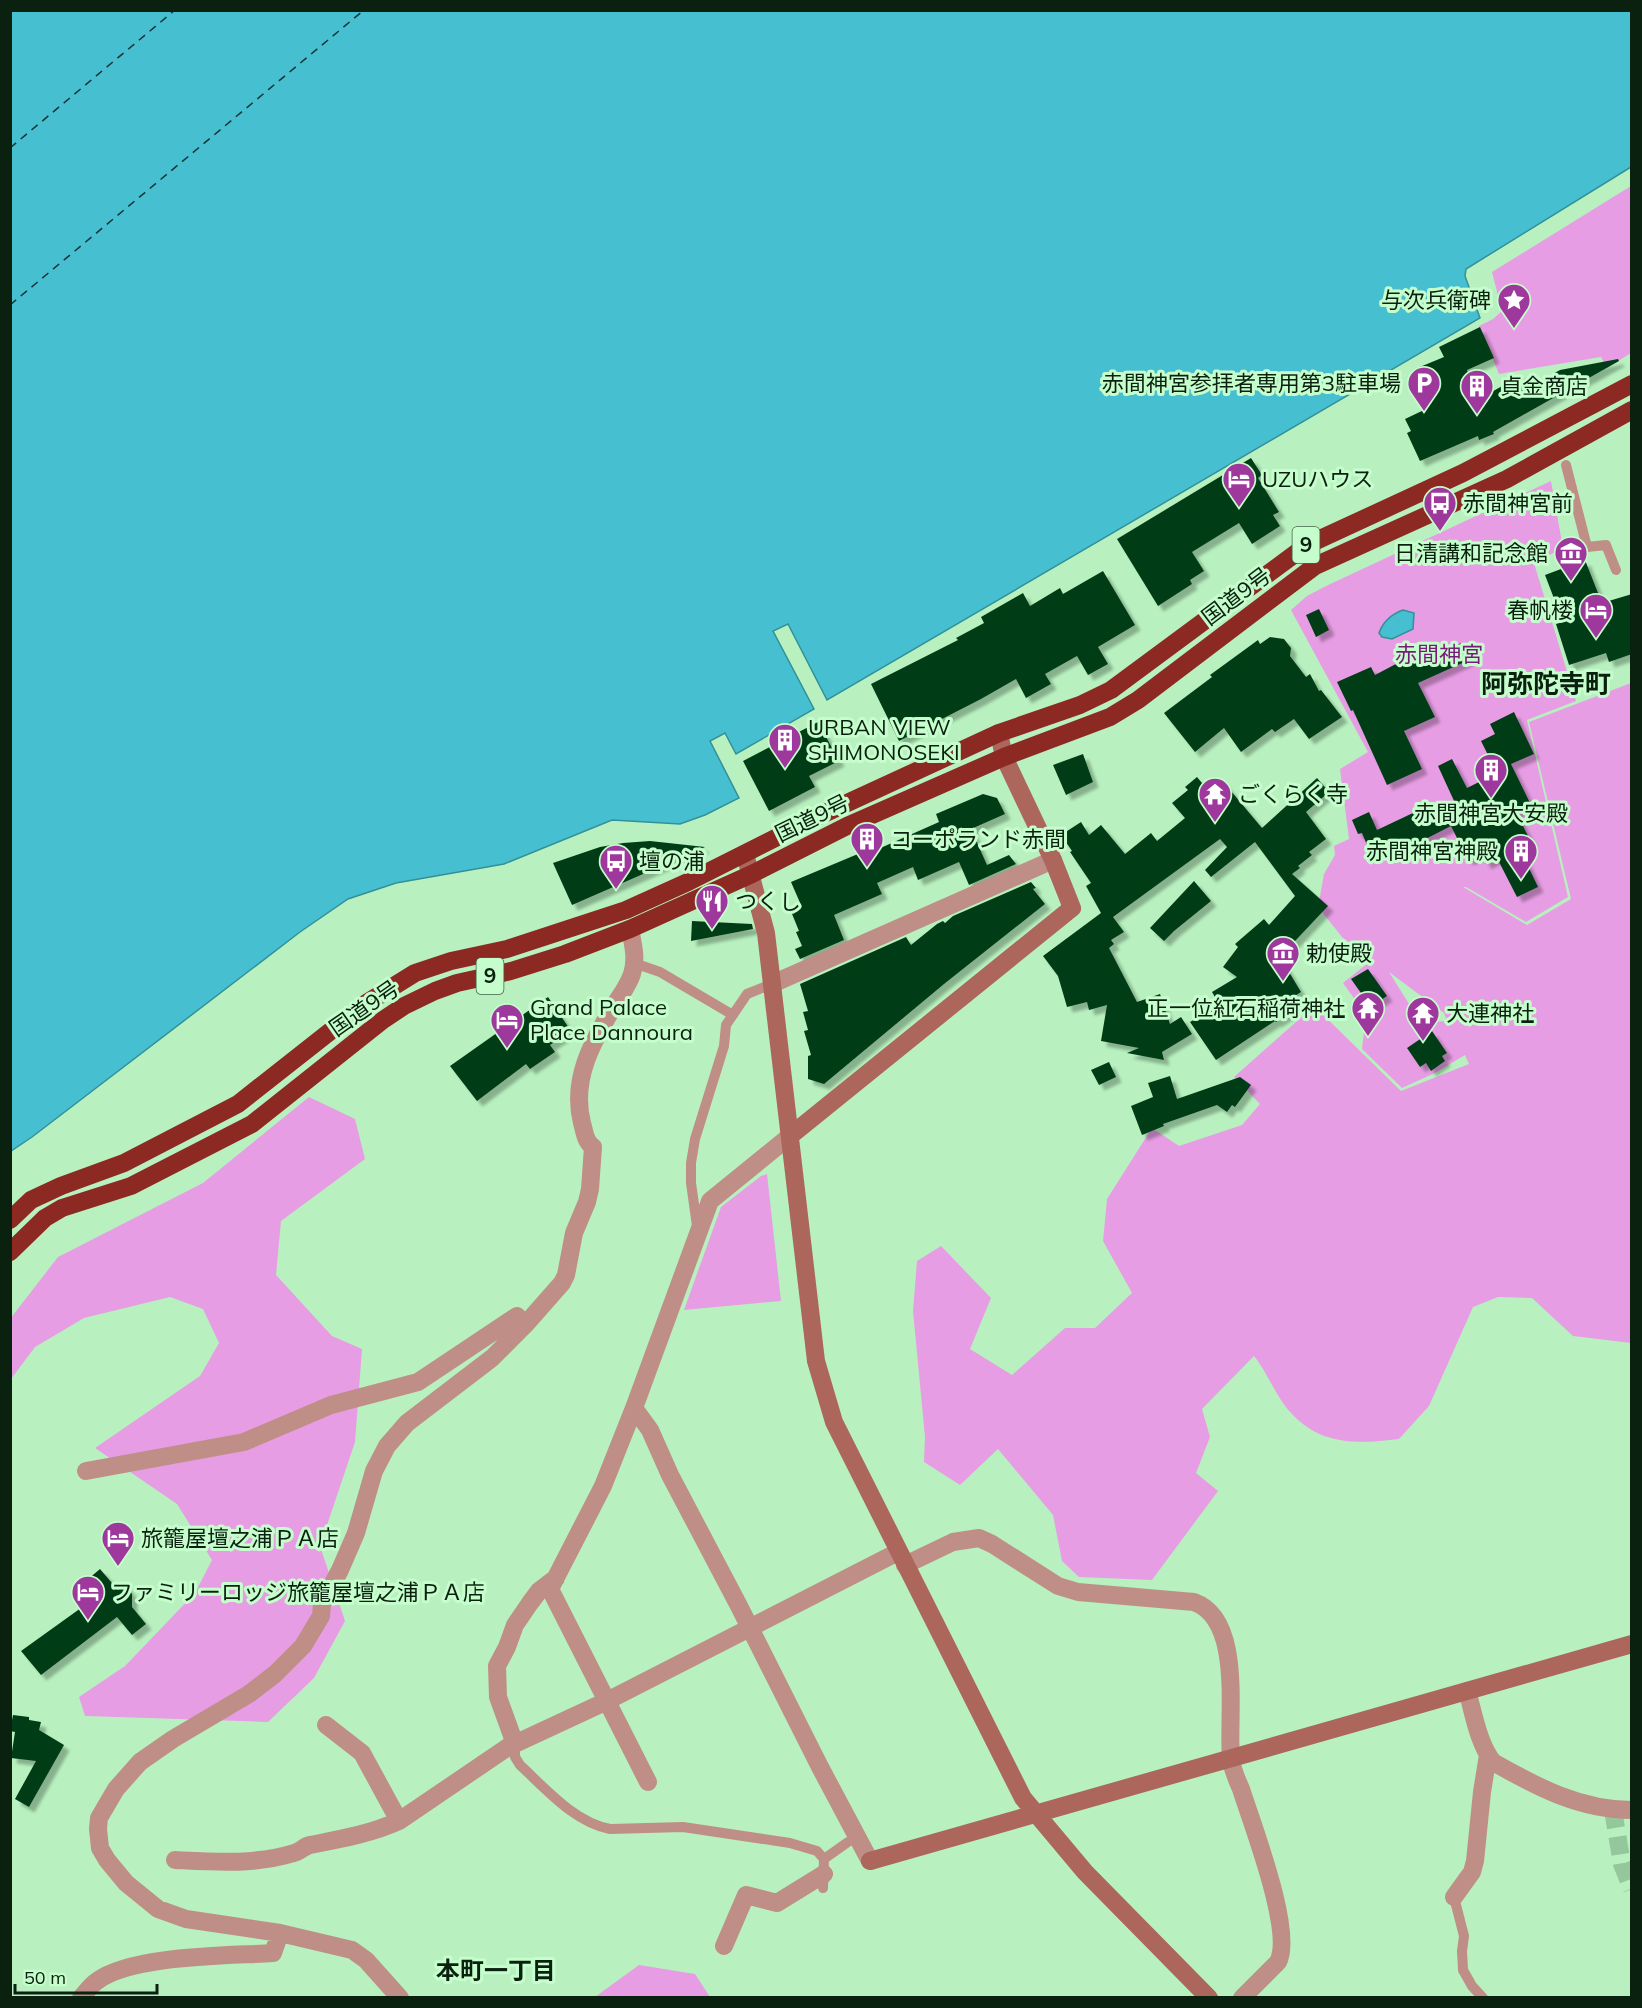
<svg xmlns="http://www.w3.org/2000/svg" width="1642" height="2008" font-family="Mulish,'Noto Sans JP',sans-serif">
  <defs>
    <filter id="shadow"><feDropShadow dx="5.5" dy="5.5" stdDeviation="1.5" flood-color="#0004"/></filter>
  </defs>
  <rect width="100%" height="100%" fill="#b8f1bf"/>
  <!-- green -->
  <path fill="#e79de4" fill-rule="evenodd" d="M1631 186V353L1607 368 1601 357 1499 374 1479 326 1493 319 1502 311 1492 272Z
    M1551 481 1563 548 1534 563 1576 701 1527 720 1568 897 1526 922 1466 887H1463L1527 925 1571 899 1529 722 1631 683V1343L1573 1336 1532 1298 1498 1297 1473 1307 1429 1406 1399 1439C1359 1444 1322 1446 1292 1414 1276 1398 1268 1373 1254 1356L1202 1409 1210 1437 1196 1473 1218 1491 1152 1580 1079 1577 1062 1561 1053 1515 998 1449 960 1485 924 1462 925 1437 913 1311 917 1261 941 1246 991 1298 970 1349 1012 1375 1065 1328H1095L1132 1293 1103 1241 1107 1199 1152 1128 1179 1146 1242 1125 1260 1104 1234 1077 1314 1006 1401 1091 1469 1064 1465 1055 1435 1073 1402 1088 1362 1049 1366 1015 1343 983 1368 963 1366 955 1342 937 1318 907 1324 874 1335 855 1334 846 1349 839 1340 769 1368 752 1291 610 1307 596 1326 586ZM1389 972 1444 1013 1447 1021 1421 1023Z
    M309 1097 355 1119 365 1159 281 1221 276 1275 332 1336 362 1349 355 1442 320 1546 345 1621 314 1678 268 1722 85 1716 79 1697 125 1666 195 1593 212 1560 177 1504 95 1448 200 1376 219 1343 203 1309 170 1297 84 1318 35 1347 11 1379 10 1319 58 1257 203 1183Z
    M767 1174 781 1301 684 1310 721 1207 761 1176Z
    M639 1965 695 1974 710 1997H595Z"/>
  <!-- water -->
  <path fill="#46c0d1" stroke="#349097" stroke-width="1.5" d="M11 10 1631 11V167L1466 269 1465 276 1480 318 827 700 788 624 773 631 814 709 736 754 725 733 710 741 739 798 705 815 680 824 612 820 504 864 396 883 348 899 300 932 32 1137 11 1151Z
    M1403 610 1414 613 1413 629 1392 639 1382 637 1379 633C1383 622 1392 614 1403 610Z"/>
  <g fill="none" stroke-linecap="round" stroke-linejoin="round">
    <!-- ferry -->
    <path stroke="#183236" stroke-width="1.5" stroke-dasharray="8 6" stroke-linecap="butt" d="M10 148 175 10
      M10 305 364 10"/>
  </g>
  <!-- building -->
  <path fill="#033e16" filter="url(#shadow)" d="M1480 327 1494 358 1467 370 1479 399 1504 385 1507 389 1530 376 1535 384 1560 370 1618 359 1619 361 1493 432 1494 434 1479 440 1478 436 1420 461 1407 433 1411 431 1405 419 1426 409 1418 390 1423 388 1415 369 1444 357 1439 347Z
    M1251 458 1262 475 1258 478 1279 512 1273 515 1280 526 1252 544 1239 523 1192 552 1204 571 1190 580 1192 584 1158 606 1117 539Z
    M1585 560 1602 603 1632 594V654L1609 662 1606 653 1569 665 1556 624 1563 622 1545 575Z
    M1103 571 1135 625 1098 647 1108 664 1088 675 1077 656 1045 674 1051 684 1026 698 1016 679 981 699 899 741 871 684 958 640 956 638 984 623 981 617 1023 593 1030 606 1060 588 1063 594Z
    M1319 609 1329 630 1316 637 1306 615Z
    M1270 637 1284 639 1291 648 1290 656 1306 677 1310 674 1319 691 1321 690 1342 717 1309 739 1294 719 1275 732 1272 729 1241 752 1224 728 1195 752 1164 713 1212 677 1210 675 1258 640 1260 644Z
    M1461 643 1469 660 1418 683 1435 717 1404 731 1422 769 1387 785 1353 710 1351 711 1337 682 1371 667 1375 675 1428 647 1433 657Z
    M1514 712 1534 754 1511 764 1531 805 1516 812 1531 842 1519 847 1538 887 1517 897 1497 858 1486 864 1481 854 1468 860 1451 826 1404 850 1400 842 1389 847 1386 842 1369 850 1362 833 1358 834 1352 820 1369 812 1377 830 1415 812 1419 821 1455 803 1438 766 1452 759 1467 788 1497 773 1481 741 1495 734 1490 724Z
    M818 722 839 761 809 776 815 787 769 811 743 761Z
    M1083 754 1093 782 1066 795 1053 765Z
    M1197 777 1207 789 1220 778 1262 828 1317 778 1329 792 1306 812 1326 839 1309 852 1312 855 1298 866 1300 868 1292 874 1328 906 1280 957 1301 992 1287 1001 1293 1011 1276 1022 1275 1021 1216 1060 1190 1022 1219 1004 1212 992 1237 977 1223 967 1238 947 1235 944 1264 919 1269 925 1295 896 1255 842 1211 877 1205 870 1227 847 1220 839 1113 917 1124 932 1111 940 1114 944 1109 948 1137 1002 1160 994 1170 1024 1181 1017 1192 1034 1162 1052 1164 1060 1127 1053 1139 1048 1101 1041 1107 1005 1089 1010 1087 1002 1067 1007 1058 976 1043 956 1101 913 1086 886 1091 883 1070 852 1072 851 1061 835 1081 822 1089 835 1101 825 1125 854 1151 833 1157 841 1185 818 1172 803 1188 790 1185 787Z
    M983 794 997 798 1005 814 971 829 987 865 1009 855 1016 864 969 885 959 862 918 880 913 867 877 883 882 894 834 915 844 940 800 959 795 949 802 946 796 932 799 931 790 909 801 905 791 882 865 851 867 854 939 822 936 814Z
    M650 841 705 847 572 905 553 863 600 847 623 843Z
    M1194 881 1211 901 1174 931 1164 941 1150 928Z
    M1031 882 1036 888 1033 889 1045 904 944 984 824 1084 808 1079V1056L811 1055 804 1031 808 1030 803 1012 808 1011 800 984 906 937 911 945 937 924 943 921 945 923 953 916Z
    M692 921 752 924 753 929 691 941Z
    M1368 969 1387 996 1366 1010 1357 996 1361 993 1351 979Z
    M548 997 571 1031 550 1045 555 1052 530 1069 526 1064 477 1101 450 1066Z
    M1432 1031 1447 1053 1442 1056 1445 1061 1431 1071 1426 1063 1420 1067 1407 1048Z
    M1109 1062 1116 1077 1099 1085 1091 1070Z
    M1170 1076 1177 1099 1240 1077 1251 1085 1235 1107 1232 1105 1227 1112 1217 1105 1163 1124 1164 1126 1142 1135 1131 1106 1153 1097 1148 1083Z
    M100 1569 118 1590 125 1584 132 1594V1607L146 1624 132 1635 117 1617 41 1675 21 1651 99 1595 87 1580Z
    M13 1715 29 1717V1720L41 1722 39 1730 64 1745 29 1807 15 1799 36 1761 11 1758 15 1732 10 1731Z"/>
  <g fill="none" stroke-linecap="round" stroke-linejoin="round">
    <!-- street-tunnel -->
    <path stroke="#95c79c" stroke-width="18" stroke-dasharray="18 9" stroke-linecap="butt" d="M1613 1810 1622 1864 1632 1889"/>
    <!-- lane -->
    <path stroke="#bf8f87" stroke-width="10" d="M1566 465 1587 547 1606 545 1616 570
      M634 963 660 972 733 1015
      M697 1226 691 1183V1163L695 1139 724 1046 726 1025 747 994 772 984
      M515 1744V1757L520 1765C546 1789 574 1822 610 1829L683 1827 790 1843 817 1851 824 1859
      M823 1888 824 1859 848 1842
      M1454 1897 1464 1936 1462 1951 1463 1970 1472 1986 1483 1998"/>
    <!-- street -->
    <path stroke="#bf8f87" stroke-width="18" d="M772 984 1053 860
      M634 1408 650 1430 670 1475 739 1606 820 1767 870 1861
      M86 1471 244 1442 331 1405 418 1382 517 1316 525 1325
      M905 1565 953 1542 979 1538 992 1544 1058 1586 1078 1592 1194 1602C1244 1620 1227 1717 1231 1759 1232 1769 1237 1780 1241 1789 1252 1824 1294 1932 1278 1962L1242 1998
      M1467 1691C1474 1714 1478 1743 1493 1762 1537 1787 1580 1810 1632 1810
      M326 1725 362 1753 399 1821
      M515 1744 498 1697 497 1666 507 1647 515 1625 530 1603 539 1591 556 1578
      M648 1782 550 1589 603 1486 634 1408 710 1201 790 1136
      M175 1860C215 1862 255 1865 294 1853 300 1852 304 1846 310 1845 341 1839 370 1834 399 1821L508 1747 607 1701 898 1552
      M1454 1897 1472 1872 1475 1861 1482 1792 1488 1755
      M724 1946 746 1895 777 1903 824 1874
      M81 1998C86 1992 91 1985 97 1981 132 1955 228 1956 273 1953L280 1933
      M400 1998 366 1960 352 1950 280 1933 186 1919 158 1909 126 1883 107 1860 100 1848 98 1829 99 1818 116 1789 140 1762 173 1739 249 1694 275 1674 303 1646 321 1616 322 1604 340 1570 356 1533 374 1471 387 1446 407 1423 492 1358 525 1325 562 1283 566 1275 574 1233 587 1202 590 1189 593 1147C585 1141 585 1133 582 1123 571 1080 592 1042 614 1006 620 996 628 986 632 974 637 959 633 944 630 929"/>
    <!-- secondary -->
    <path stroke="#ac665c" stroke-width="18" d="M745 854 766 933 816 1361 834 1422 1023 1798 1085 1872 1209 1998
      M790 1136 1072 908 1053 860 1004 757 999 733
      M870 1861 1632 1644"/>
    <!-- highway -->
    <path stroke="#8c2922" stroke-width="18" d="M10 1220 31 1200 61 1186 124 1163 238 1104 365 1004 415 973 451 961 507 949 626 910 688 882 819 816 999 733 1080 705 1111 690 1307 545 1463 473 1632 384
      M10 1252 45 1218 62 1208 131 1186 252 1124 383 1020 404 1006 435 991 457 983 511 971 565 954 630 929 752 874 847 826 1004 757 1110 717 1138 700 1315 566 1507 479 1632 410"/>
  </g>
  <!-- icons -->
  <defs>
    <symbol id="sight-pin" viewBox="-11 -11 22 30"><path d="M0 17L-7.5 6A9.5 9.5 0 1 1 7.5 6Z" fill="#9e389d" stroke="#c5fecc"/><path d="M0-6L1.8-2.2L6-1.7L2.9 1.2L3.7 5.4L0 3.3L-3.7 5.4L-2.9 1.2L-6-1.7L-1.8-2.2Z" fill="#fff"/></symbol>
    <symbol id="parking-pin" viewBox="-11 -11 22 30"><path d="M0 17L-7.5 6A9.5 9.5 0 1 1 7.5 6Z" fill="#9e389d" stroke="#c5fecc"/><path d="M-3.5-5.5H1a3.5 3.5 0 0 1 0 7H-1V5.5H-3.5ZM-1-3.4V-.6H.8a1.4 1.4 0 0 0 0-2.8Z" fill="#fff"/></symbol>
    <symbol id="building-pin" viewBox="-11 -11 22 30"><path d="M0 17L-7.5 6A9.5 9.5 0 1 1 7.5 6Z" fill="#9e389d" stroke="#c5fecc"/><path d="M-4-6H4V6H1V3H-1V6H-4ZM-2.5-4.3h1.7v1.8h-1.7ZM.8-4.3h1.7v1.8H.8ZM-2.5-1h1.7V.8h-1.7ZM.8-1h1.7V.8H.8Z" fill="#fff"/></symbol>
    <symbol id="hotel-pin" viewBox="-11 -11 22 30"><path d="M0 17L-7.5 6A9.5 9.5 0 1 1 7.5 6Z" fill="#9e389d" stroke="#c5fecc"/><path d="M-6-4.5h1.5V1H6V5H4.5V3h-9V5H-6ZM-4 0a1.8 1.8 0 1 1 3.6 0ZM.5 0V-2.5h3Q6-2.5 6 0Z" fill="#fff"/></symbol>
    <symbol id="bus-pin" viewBox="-11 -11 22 30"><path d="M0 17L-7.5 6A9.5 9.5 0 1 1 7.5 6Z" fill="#9e389d" stroke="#c5fecc"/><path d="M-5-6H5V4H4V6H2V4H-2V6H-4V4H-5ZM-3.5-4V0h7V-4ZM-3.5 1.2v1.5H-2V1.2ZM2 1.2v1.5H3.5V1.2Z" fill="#fff"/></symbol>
    <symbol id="museum-pin" viewBox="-11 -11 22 30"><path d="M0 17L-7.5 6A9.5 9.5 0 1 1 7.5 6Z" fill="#9e389d" stroke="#c5fecc"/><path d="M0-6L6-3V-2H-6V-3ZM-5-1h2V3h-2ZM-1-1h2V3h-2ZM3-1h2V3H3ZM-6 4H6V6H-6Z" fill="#fff"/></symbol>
    <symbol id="temple-pin" viewBox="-11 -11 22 30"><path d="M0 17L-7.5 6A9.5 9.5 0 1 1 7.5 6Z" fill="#9e389d" stroke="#c5fecc"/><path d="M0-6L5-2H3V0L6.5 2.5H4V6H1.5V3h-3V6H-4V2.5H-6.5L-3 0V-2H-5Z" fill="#fff"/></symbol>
    <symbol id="restaurant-pin" viewBox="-11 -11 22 30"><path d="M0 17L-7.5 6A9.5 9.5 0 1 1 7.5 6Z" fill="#9e389d" stroke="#c5fecc"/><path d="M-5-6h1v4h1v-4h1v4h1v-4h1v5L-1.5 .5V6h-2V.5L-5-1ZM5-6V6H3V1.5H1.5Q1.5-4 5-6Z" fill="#fff"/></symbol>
  </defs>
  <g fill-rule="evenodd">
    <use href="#sight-pin" x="1495" y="281" width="38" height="52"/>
    <use href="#parking-pin" x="1405" y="364" width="38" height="52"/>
    <use href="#building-pin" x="1458" y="367" width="38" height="52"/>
    <use href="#hotel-pin" x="1220" y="460" width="38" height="52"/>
    <use href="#bus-pin" x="1421" y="484" width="38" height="52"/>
    <use href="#museum-pin" x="1552" y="534" width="38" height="52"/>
    <use href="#hotel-pin" x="1577" y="591" width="38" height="52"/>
    <use href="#building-pin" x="766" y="721" width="38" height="52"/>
    <use href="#building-pin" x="1472" y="751" width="38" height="52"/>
    <use href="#temple-pin" x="1196" y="775" width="38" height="52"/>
    <use href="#building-pin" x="848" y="820" width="38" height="52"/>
    <use href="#building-pin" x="1502" y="832" width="38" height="52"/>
    <use href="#bus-pin" x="597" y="842" width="38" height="52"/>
    <use href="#restaurant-pin" x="693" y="882" width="38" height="52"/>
    <use href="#museum-pin" x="1264" y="934" width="38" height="52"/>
    <use href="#temple-pin" x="1349" y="989" width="38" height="52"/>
    <use href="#temple-pin" x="1404" y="994" width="38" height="52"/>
    <use href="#hotel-pin" x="488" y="1001" width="38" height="52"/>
    <use href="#hotel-pin" x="99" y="1519" width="38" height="52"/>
    <use href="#hotel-pin" x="69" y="1573" width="38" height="52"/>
  </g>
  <g text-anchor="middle" stroke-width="6" stroke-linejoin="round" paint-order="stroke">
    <!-- shield labels -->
    <g fill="#c5fecc" stroke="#436348" stroke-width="1.5">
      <rect x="1292.5" y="527" width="27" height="36" rx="4.5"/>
      <rect x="476.5" y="958" width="27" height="36" rx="4.5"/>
    </g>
    <g font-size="21" font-weight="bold" fill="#0b210f">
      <text x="1306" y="552">9</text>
      <text x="490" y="983">9</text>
    </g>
    <!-- poi labels -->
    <g font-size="22" fill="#0b210f" stroke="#c5fecc" text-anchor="start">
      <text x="1491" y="308" text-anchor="end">与次兵衛碑</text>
      <text x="1401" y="391" text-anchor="end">赤間神宮参拝者専用第3駐車場</text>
      <text x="1500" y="394">貞金商店</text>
      <text x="1262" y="487">UZUハウス</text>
      <text x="1463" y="511">赤間神宮前</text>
      <text x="1548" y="561" text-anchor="end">日清講和記念館</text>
      <text x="1573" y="618" text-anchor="end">春帆楼</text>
      <text x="808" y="735">URBAN VIEW<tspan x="808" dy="25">SHIMONOSEKI</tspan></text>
      <text x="1238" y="802">ごくらく寺</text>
      <text x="1491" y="821" text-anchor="middle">赤間神宮大安殿</text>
      <text x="890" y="847">コーポランド赤間</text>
      <text x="1498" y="859" text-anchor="end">赤間神宮神殿</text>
      <text x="639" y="869">壇の浦</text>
      <text x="735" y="909">つくし</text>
      <text x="1306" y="961">勅使殿</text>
      <text x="530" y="1015">Grand Palace<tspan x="530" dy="25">Place Dannoura</tspan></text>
      <text x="1345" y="1016" text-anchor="end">正一位紅石稲荷神社</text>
      <text x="1446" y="1021">大連神社</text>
      <text x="141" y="1546">旅籠屋壇之浦ＰＡ店</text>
      <text x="111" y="1600">ファミリーロッジ旅籠屋壇之浦ＰＡ店</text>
    </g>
    <!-- street labels -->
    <g font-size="22" fill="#0b210f" stroke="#c5fecc">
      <text transform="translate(1236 596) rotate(-37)" y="8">国道9号</text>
      <text transform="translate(812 818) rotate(-26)" y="8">国道9号</text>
      <text transform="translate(364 1008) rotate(-35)" y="8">国道9号</text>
    </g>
    <!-- park labels -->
    <g font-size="22" fill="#781b78" stroke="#c5fecc">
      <text x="1439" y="662">赤間神宮</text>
    </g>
    <!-- neighbourhood labels -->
    <g font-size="24" font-weight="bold" fill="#0b210f" stroke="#c5fecc">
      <text x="496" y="1979">本町一丁目</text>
    </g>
    <!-- quarter labels -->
    <g font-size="26" font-weight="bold" fill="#0b210f" stroke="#c5fecc">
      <text x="1546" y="693">阿弥陀寺町</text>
    </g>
  </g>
  <!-- border -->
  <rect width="1642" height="2008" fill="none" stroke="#0b210f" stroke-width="24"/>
  <!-- scale -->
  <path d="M15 1984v9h142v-9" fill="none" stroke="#0b210f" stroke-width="3"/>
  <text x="24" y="1984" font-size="18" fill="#0b210f" stroke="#c5fecc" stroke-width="4.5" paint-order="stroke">50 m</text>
</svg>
